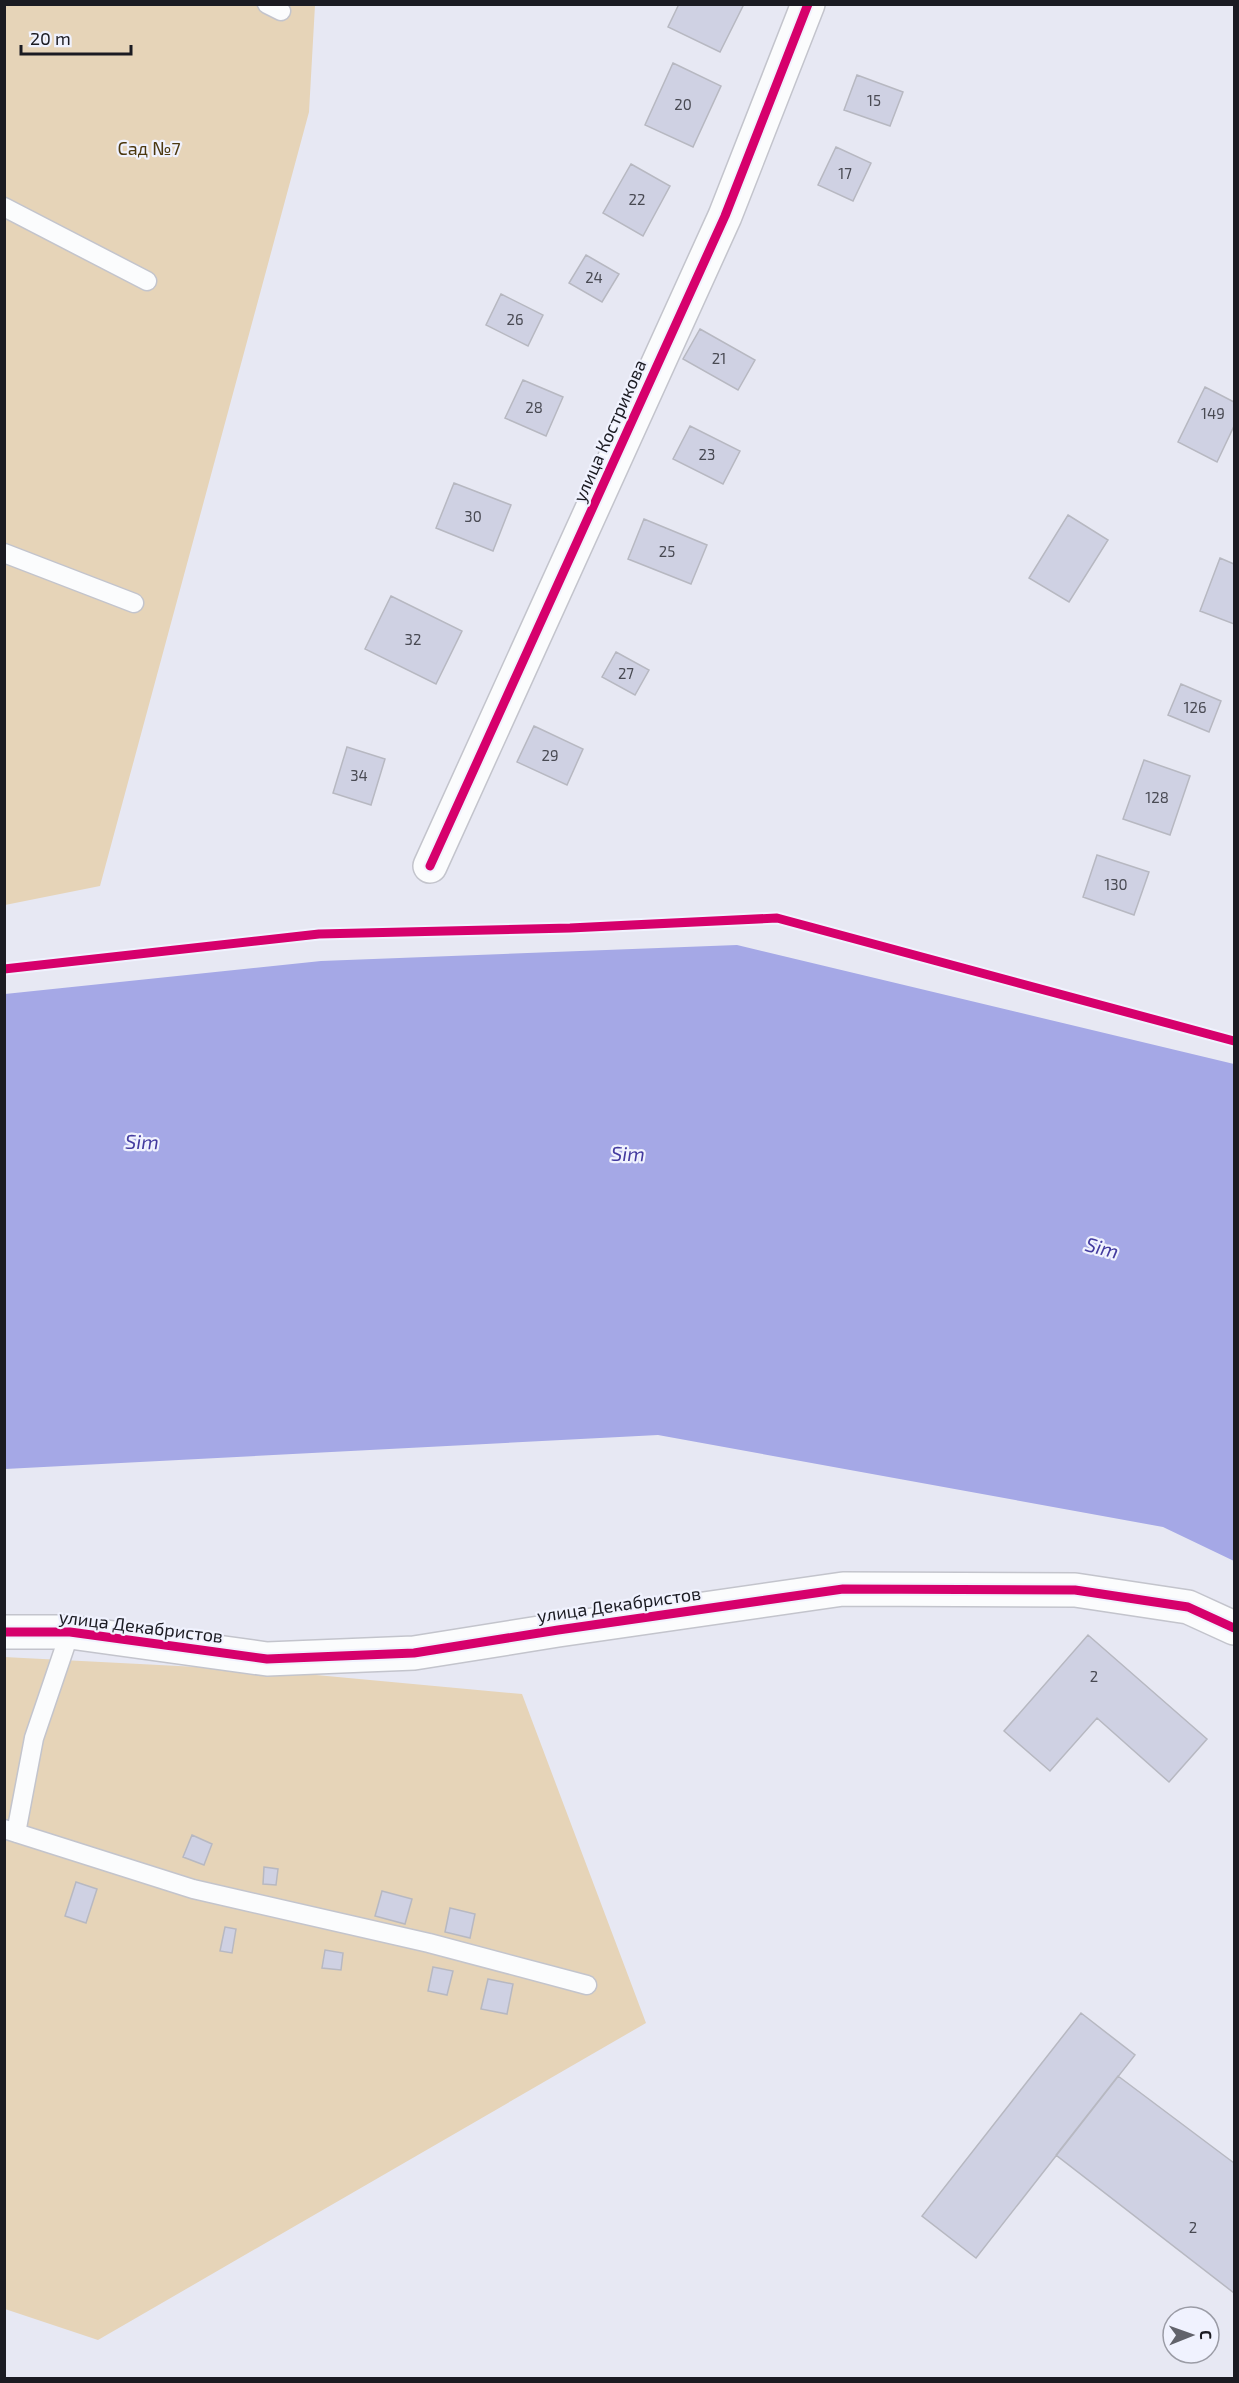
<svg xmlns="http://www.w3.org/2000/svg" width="1239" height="2383" font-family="'Exo 2',sans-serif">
  <rect width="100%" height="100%" fill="#e7e8f3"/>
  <!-- green -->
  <path fill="#e6d4b8" d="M5 5H315L309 112 100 886 5 905Z
    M4 1657 273 1671 522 1694 646 2023 98 2340 5 2309Z"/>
  <!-- water -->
  <path fill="#a5a8e6" d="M737 945 1234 1064V1561L1163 1527 658 1435 5 1469V994L321 961Z"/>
  <!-- building -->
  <path fill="#cfd1e3" stroke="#b7b8c1" stroke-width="1.5" d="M679 4H744L720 52 668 27Z
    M673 63 721 86 693 147 645 125Z
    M857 75 903 92 890 126 844 110Z
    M836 147 871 163 853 201 818 185Z
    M631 164 670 186 643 236 603 213Z
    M586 255 619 274 602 302 569 283Z
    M501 294 543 315 528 346 486 325Z
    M700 329 755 360 738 390 683 359Z
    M523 380 563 397 546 436 505 418Z
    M1205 387 1234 402V426L1217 462 1178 442Z
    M690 426 740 451 723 484 673 459Z
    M454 483 511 505 493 551 436 528Z
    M1068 515 1108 540 1069 602 1029 578Z
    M644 519 707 545 691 584 628 559Z
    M1220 558 1234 564V624L1200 611Z
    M391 596 462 631 436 684 365 649Z
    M616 652 649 670 635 695 602 677Z
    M1181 684 1221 701 1209 732 1168 715Z
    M534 726 583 749 567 785 517 762Z
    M347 747 385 759 371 805 333 793Z
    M1144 760 1190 776 1170 835 1123 819Z
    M1097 855 1149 872 1134 915 1083 897Z
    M1088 1635 1207 1739 1169 1782 1097 1718 1050 1771 1004 1731Z
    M192 1835 212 1844 204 1865 183 1857Z
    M264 1867 278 1869 276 1885 263 1884Z
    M76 1882 97 1889 86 1923 65 1916Z
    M382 1891 412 1899 405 1924 375 1916Z
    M450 1908 475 1914 470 1938 445 1932Z
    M225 1927 236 1929 232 1953 220 1951Z
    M325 1950 343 1953 341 1970 322 1968Z
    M433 1967 453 1971 447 1995 428 1991Z
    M488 1979 513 1984 507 2014 481 2009Z
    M1081 2013 1135 2055 976 2258 922 2216Z
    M1118 2076 1234 2163V2293L1056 2155Z"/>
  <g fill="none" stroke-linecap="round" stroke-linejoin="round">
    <defs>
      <path id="service" d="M267 4 281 11
        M4 207 147 281
        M4 553 134 603
        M4 1829 193 1889 429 1943 587 1985
        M16 1833 34 1738 70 1632"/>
      <path id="minor" d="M430 866 725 216 808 4
        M4 1632H70L267 1659 414 1653 558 1630 843 1589 1075 1590 1188 1607 1234 1628"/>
    </defs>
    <!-- service casing -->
    <use href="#service" stroke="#c3c4cc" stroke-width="21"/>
    <!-- minor casing -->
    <use href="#minor" stroke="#c3c4cc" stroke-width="36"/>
    <!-- service -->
    <use href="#service" stroke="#fbfcfd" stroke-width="18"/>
    <!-- minor -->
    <use href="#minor" stroke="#fbfcfd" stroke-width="33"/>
    <defs>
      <path id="cycleway" d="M430 866 725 216 808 4
        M4 969 319 934 570 928 777 918 1234 1041
        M4 1632H70L267 1659 414 1653 558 1630 843 1589 1075 1590 1188 1607 1234 1628"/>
    </defs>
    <!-- cycleway casing -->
    <use href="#cycleway" stroke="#f0f2fe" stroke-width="13"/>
    <!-- cycleway -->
    <use href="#cycleway" stroke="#d6006c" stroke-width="9"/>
  </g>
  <g text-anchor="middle" stroke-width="4.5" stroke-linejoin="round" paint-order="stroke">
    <!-- number labels -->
    <g font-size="15" fill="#494a53">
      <text x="874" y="106">15</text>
      <text x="683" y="110">20</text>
      <text x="845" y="179">17</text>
      <text x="637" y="205">22</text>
      <text x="594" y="283">24</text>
      <text x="515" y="325">26</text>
      <text x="719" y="364">21</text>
      <text x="534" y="413">28</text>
      <text x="1213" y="419">149</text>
      <text x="707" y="460">23</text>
      <text x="473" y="522">30</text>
      <text x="667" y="557">25</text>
      <text x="413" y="645">32</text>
      <text x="626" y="679">27</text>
      <text x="1195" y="713">126</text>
      <text x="550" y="761">29</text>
      <text x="359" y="781">34</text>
      <text x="1157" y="803">128</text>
      <text x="1116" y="890">130</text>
      <text x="1094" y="1682">2</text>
      <text x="1193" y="2233">2</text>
    </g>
    <!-- park labels -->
    <g font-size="18" fill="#4c380f" stroke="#f0f2fe">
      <text x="149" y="155">Сад №7</text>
    </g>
    <!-- street labels -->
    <g font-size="18" fill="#1b1b22" stroke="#f0f2fe">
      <text transform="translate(610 431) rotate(-66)" y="6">улица Кострикова</text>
      <text transform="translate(619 1605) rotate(-8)" y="6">улица Декабристов</text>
      <text transform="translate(141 1627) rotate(7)" y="6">улица Декабристов</text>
    </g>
    <!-- water labels -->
    <g font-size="20" font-style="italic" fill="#433b9f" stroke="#f0f2fe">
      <text transform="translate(142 1142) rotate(1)" y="7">Sim</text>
      <text transform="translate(628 1154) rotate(1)" y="7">Sim</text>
      <text transform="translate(1102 1248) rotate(15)" y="7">Sim</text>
    </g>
  </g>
  <!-- border -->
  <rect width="1239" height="2383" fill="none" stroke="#1b1b22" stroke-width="12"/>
  <!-- north arrow -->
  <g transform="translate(1191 2335) rotate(89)"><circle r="28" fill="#f0f2fe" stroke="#9b9ca6" stroke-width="1.5"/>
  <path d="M0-4.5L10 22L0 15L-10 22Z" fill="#62636b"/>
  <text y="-9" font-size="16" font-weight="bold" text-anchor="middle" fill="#1b1b22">С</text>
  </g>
  <!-- scale -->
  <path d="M21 45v9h110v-9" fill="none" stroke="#1b1b22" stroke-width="3"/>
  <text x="30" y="45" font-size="18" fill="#1b1b22" stroke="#f0f2fe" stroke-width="4.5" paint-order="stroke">20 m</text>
</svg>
